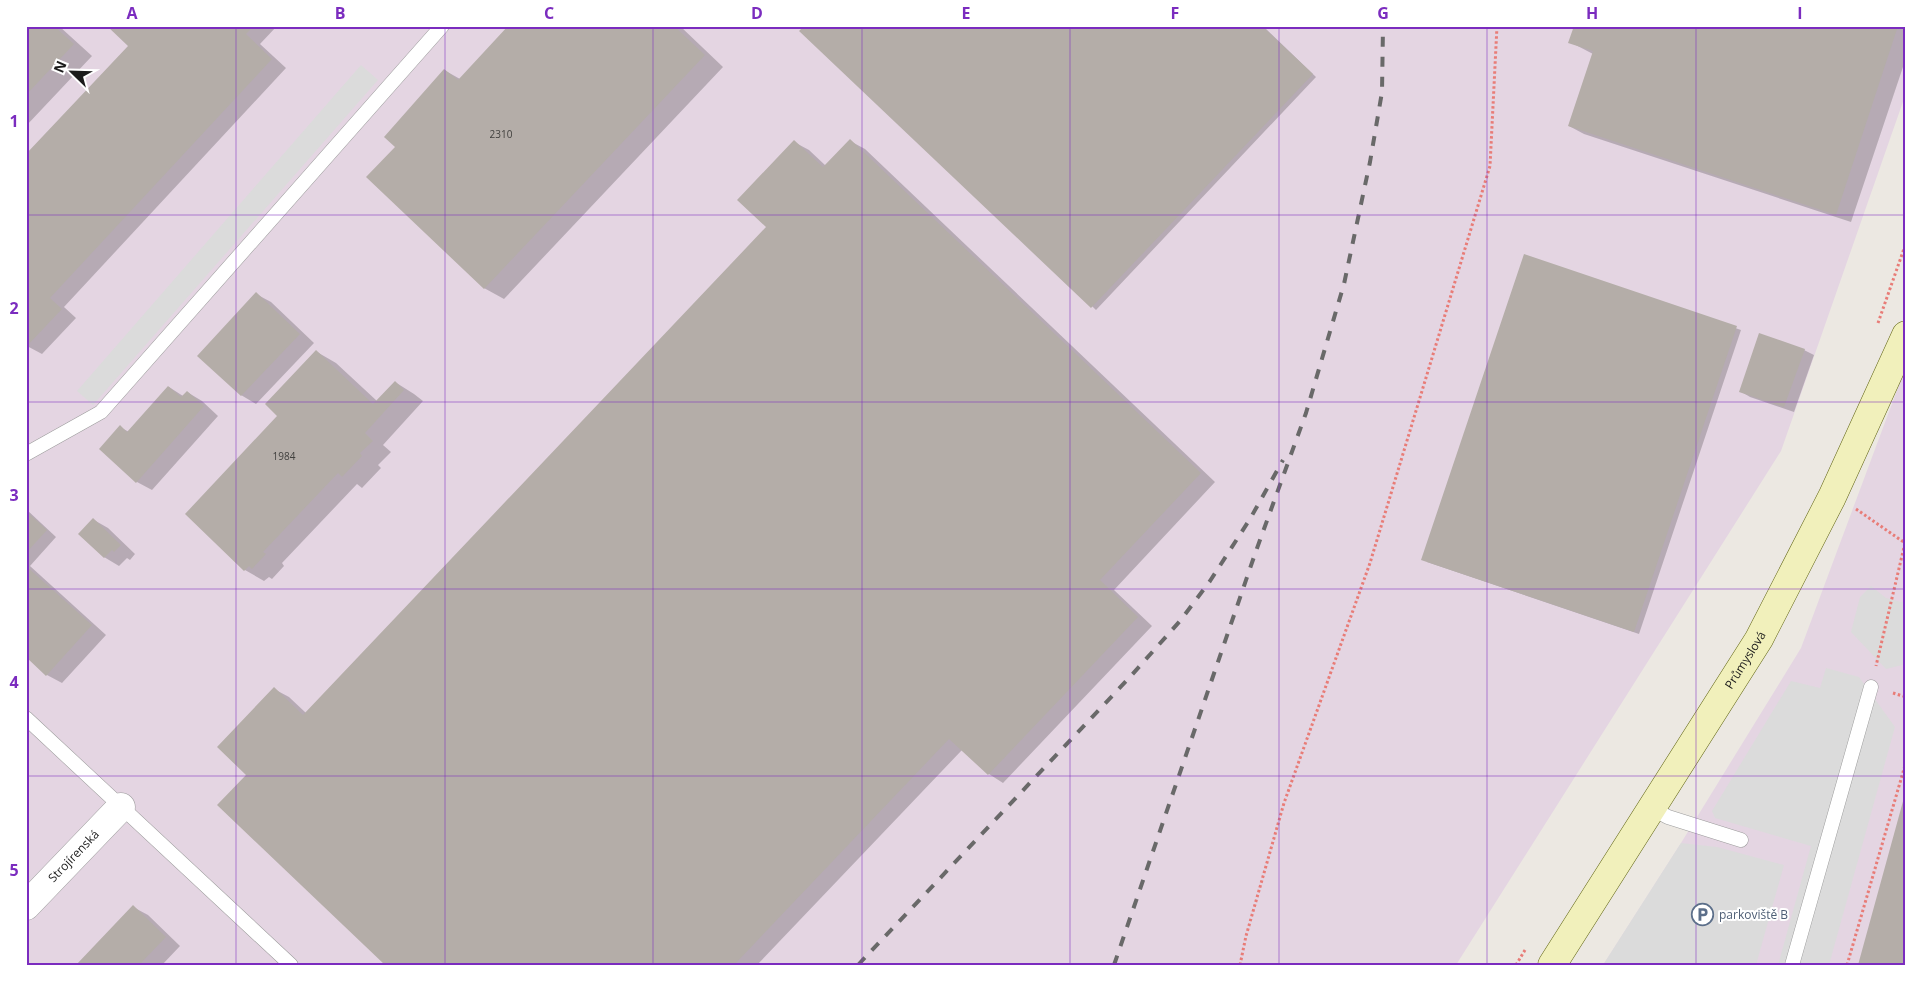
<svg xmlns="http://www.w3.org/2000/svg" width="1932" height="991" font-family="'Open Sans',sans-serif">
  <rect width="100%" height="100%" fill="#ece8e2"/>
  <!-- industrial -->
  <path fill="#e4d5e2" d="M26 26H1906V93L1781 451 1456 965H26Z
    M1906 366V965H1603L1681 843 1801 648Z"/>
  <!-- parking -->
  <path fill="#dbdbdb" d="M361 65 378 80 93 405 77 391Z
    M1871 586 1886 598 1901 602 1906 601V664L1886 669 1851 632 1860 597Z
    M1826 668 1859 677 1895 727 1829 965H1778L1811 846 1715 818 1712 811 1791 681 1820 688Z
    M1681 843 1717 847 1784 865 1756 965H1603Z"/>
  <!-- shadow -->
  <path fill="#0003" d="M26 26H59L92 56 26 126Z
    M108 26H277L260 44 286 68 64 307 76 318 42 354 27 346 130 46Z
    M510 26H680L723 67 504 299 484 288 396 147 444 70 460 79Z
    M806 26H1263L1316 77 1096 310Z
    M1575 26H1906V58L1851 222 1584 134 1569 126 1593 54 1570 42Z
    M850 141 865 149 1215 482 1114 590 1152 626 1003 783 989 774 962 750 757 965H387L248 775 274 689 289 697 306 713 768 227 794 142 809 150 826 166Z
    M1525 256 1741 330 1639 634 1427 562Z
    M256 294 271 302 314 343 256 404 241 395Z
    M1804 350 1814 355 1794 412 1750 397 1740 391Z
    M317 352 336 363 377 401 395 382 414 394 423 401 383 445 391 452 378 465 381 468 362 488 357 484 282 563 284 566 272 579 269 577 264 581 245 570 187 514 279 416Z
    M169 387 183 396 187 392 202 401 218 416 152 490 137 482 120 427 129 432Z
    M26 509 56 537 30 566 106 635 62 683 47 675 26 656Z
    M94 520 108 528 135 554 130 560 127 558 119 566 104 557Z
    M1906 797V965H1860Z
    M133 907 148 915 180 946 162 965H78Z"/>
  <!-- building -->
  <path fill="#b4ada8" d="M26 26H54L74 44 26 95Z
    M107 26H254L246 34 272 59 50 298 62 309 26 347V154L128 46Z
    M508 26H674L705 55 484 289 366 177 395 147 384 137 444 69 458 80Z
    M804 26H1262L1313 74 1091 308 799 31Z
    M1574 26H1898L1836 215 1568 126 1593 51 1568 43Z
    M850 139 1201 473 1100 580 1138 617 988 775 949 739 734 965H385L217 805 246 775 217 747 274 687 303 715 766 227 737 200 794 140 823 167Z
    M1524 254 1737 326 1634 632 1421 560Z
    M256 292 300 334 241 396 197 356Z
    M1759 333 1805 349 1784 407 1739 392Z
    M316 350 373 404 395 381 404 390 365 433 373 441 360 453 362 456 342 477 338 473 263 552 266 554 252 569 249 566 244 571 185 514 277 416 265 404Z
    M168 386 181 397 187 391 204 406 136 483 99 449 120 425 127 432Z
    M26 511 47 530 26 553Z
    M93 518 121 545 114 552 112 550 104 558 78 534Z
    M26 566 92 625 46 676 26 657Z
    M1905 794 1906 965H1858Z
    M133 905 166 937 139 965H76Z"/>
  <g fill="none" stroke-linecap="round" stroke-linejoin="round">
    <defs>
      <path id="lane" d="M26 454 101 412 442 26
        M26 718 291 965
        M1651 808 1668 817 1741 840
        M1792 965 1871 687"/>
      <g id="street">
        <path id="s1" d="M26 906 121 807"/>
      </g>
      <g id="secondary">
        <path id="s2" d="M1552 965 1759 639 1832 497 1906 335"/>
      </g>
    </defs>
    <!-- lane casing -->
    <use href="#lane" stroke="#9c9c9c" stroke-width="15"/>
    <!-- street casing -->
    <use href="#street" stroke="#9c9c9c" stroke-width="29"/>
    <!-- secondary casing -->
    <use href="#secondary" stroke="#5f6311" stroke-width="29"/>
    <!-- path -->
    <path stroke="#e87c77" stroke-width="3" stroke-dasharray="2.5 2.5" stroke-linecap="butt" d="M1878 323 1906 243
      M1856 509 1905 543 1876 666
      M1893 693 1906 697
      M1240 965 1246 936 1284 803 1370 563 1490 166 1497 26
      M1516 965 1525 950
      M1847 965 1906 762"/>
    <!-- lane -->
    <use href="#lane" stroke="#fff" stroke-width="14"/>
    <!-- street -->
    <use href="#street" stroke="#fff" stroke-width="28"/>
    <!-- secondary -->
    <use href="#secondary" stroke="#f1f0bb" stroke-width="28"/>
    <!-- rail -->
    <path stroke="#696969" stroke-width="4" stroke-dasharray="10 10" stroke-linecap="butt" d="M858 965 1130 677 1180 621 1210 581 1250 519 1283 460
      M1114 965 1256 551 1306 413 1344 284 1370 162 1382 92 1383 26"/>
  </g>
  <!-- grid -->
  <path fill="none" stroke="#7b2cbf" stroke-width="1" stroke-opacity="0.55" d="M236 26V965M445 26V965M653 26V965M862 26V965M1070 26V965M1279 26V965M1487 26V965M1696 26V965M26 215H1906M26 402H1906M26 589H1906M26 776H1906"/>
  <!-- icons -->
  <defs>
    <symbol id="parking-ring" viewBox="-11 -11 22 22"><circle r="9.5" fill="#fff" stroke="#5c6f8a" stroke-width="1.5"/><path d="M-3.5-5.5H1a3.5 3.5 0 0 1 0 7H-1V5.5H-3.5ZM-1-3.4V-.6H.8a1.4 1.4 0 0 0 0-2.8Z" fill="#5c6f8a"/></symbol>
  </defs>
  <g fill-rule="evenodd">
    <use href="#parking-ring" x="1690" y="902" width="25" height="25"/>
  </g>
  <g text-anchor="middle" stroke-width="4" stroke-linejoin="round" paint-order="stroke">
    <!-- number labels -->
    <g font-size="10" fill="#41403e">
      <text x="501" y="138">2310</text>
      <text x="284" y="460">1984</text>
    </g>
    <!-- street labels -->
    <g font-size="12" fill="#1b1b1b" stroke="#fff">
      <text dy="4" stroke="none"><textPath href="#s2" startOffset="361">Průmyslová</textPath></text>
      <text dy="4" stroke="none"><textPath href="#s1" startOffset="69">Strojírenská</textPath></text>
    </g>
    <!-- service labels -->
    <g font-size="12" fill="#4e5e75" stroke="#fff" text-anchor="start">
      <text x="1719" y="919">parkoviště B</text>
    </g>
  </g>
  <!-- border -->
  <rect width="1932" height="991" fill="none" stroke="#ffffff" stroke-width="55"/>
  <!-- north arrow -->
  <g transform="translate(72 72) rotate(293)" stroke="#ffffff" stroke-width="4" paint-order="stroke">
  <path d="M0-4L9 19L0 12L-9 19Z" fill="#1b1b1b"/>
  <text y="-8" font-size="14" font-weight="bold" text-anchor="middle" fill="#1b1b1b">N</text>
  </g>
  <rect x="28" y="28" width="1876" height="936" fill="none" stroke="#7b2cbf" stroke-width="2"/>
  <g font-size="16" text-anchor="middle" font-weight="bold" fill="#7b2cbf">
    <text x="132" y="19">A</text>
    <text x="340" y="19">B</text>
    <text x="549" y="19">C</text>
    <text x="757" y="19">D</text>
    <text x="966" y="19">E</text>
    <text x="1175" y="19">F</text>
    <text x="1383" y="19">G</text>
    <text x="1592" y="19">H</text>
    <text x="1800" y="19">I</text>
    <text x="14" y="127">1</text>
    <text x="14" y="314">2</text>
    <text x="14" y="501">3</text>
    <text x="14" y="688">4</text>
    <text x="14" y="876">5</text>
  </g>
</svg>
